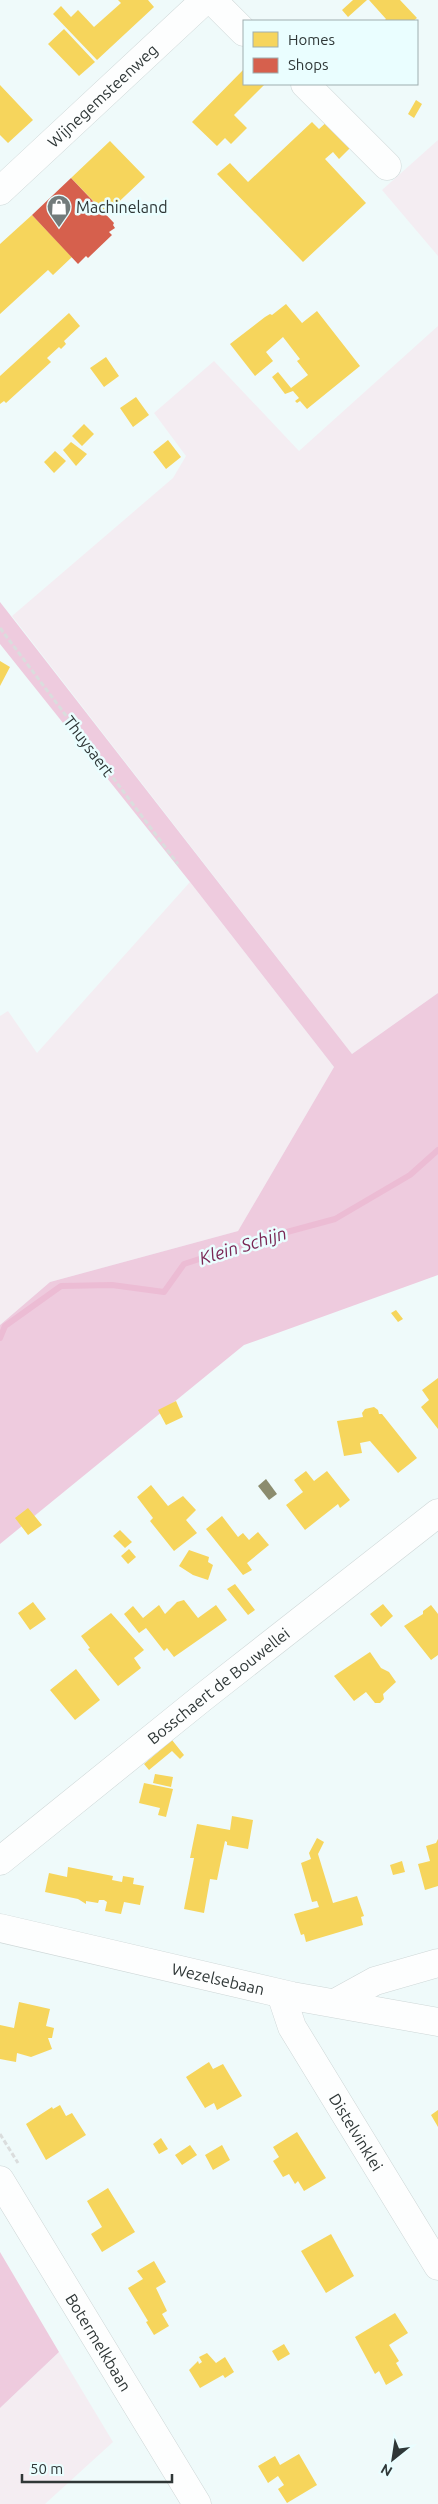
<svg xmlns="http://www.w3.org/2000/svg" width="438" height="2504" font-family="Ubuntu,sans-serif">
  <rect width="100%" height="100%" fill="#effafa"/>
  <!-- green -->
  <path fill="#f4edf2" d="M438 140V256L382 190Z
    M438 326V993L352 1054 12 616 173 478 186 456 154 413 214 361 299 451Z
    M190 882 334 1067 238 1231 50 1282 0 1325V1016L8 1011 37 1053Z
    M59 2352 113 2442 45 2504H0V2408Z"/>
  <!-- forest -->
  <path fill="#eecbde" d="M0 602 352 1054 438 993V1275L244 1345 0 1544V1325L50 1282 238 1231 334 1067 190 882 0 644Z
    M0 2252 59 2352 0 2408Z"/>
  <!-- homes -->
  <path fill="#f6d55c" d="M118 0H148L154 7 97 60 53 14 61 6 71 17 78 10 94 27 121 3Z
    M353 0H367L348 17 342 10Z
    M369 0H400L417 18 413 21H384L386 19Z
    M64 29 95 62 79 76 48 44Z
    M244 69V84H265L234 115 247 128 231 144 225 138 217 146 192 122Z
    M0 85 33 120 8 143 0 135Z
    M416 100 422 104 414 118 408 114Z
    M330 119 354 144 339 159 333 152 325 159 366 203 303 262 217 174 230 163 248 182 312 122 319 129Z
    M110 141 145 177 106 214 71 178Z
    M32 215 72 257 53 275 48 270 0 314V244Z
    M286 304 302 323 317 311 360 366 307 409 300 401 297 403 295 401 299 398 293 391 285 394 272 377 278 372 291 388 308 375 297 361 300 359 283 337 266 352 273 361 255 376 230 344 265 317 270 314 272 315Z
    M69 313 80 326 64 341 66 344 61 349 59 347 47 358 51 362 6 403 4 401 0 404V376Z
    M106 357 119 376 104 387 90 368Z
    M136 397 149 415 133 427 120 408Z
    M84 424 94 434 82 446 72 436Z
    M168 440 181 457 166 469 153 452Z
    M71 442 87 454 76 466 63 450Z
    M55 451 66 461 54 473 44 462Z
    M0 661 10 667 0 686Z
    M396 1310 403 1319 398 1322 391 1313Z
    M438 1378V1429L421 1407 429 1400 422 1390Z
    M176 1401 183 1417 166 1425 158 1410Z
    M374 1407 378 1410 379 1414H382L417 1458 398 1473 370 1441 360 1443 362 1453 344 1456 337 1421 363 1417 362 1413 365 1409Z
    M306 1471 314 1481 327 1471 350 1500 340 1508 338 1504 305 1530 286 1505 303 1492 294 1480Z
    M151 1485 168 1506 183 1496 196 1510 186 1520 197 1533 174 1551 150 1521 153 1518 137 1497Z
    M28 1508 42 1525 28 1535 15 1518Z
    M222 1516 238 1537 243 1533 249 1540 258 1532 269 1545 247 1563 252 1570 243 1575 206 1529Z
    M120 1530 132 1542 125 1548 113 1536Z
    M129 1549 136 1557 128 1564 121 1556Z
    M189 1550 209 1557 208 1562 213 1565 208 1580 193 1575 179 1566Z
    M235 1584 255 1610 248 1615 227 1589Z
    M184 1600 198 1618 216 1605 227 1620 174 1657 167 1648 164 1651 146 1628 139 1633 124 1614 133 1606 143 1618 159 1605 165 1614 177 1602Z
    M33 1602 46 1619 30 1630 18 1613Z
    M383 1604 393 1616 381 1627 370 1614Z
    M431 1605 438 1614V1655L431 1660 404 1626 423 1614V1611Z
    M111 1613 144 1650 134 1658 141 1668 118 1686 88 1649 90 1648 81 1636Z
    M370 1652 381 1668 389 1672 396 1682 383 1694 384 1699 380 1703H375L366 1692 354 1701 334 1676Z
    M76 1669 100 1700 75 1720 50 1690Z
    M172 1740 184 1755 180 1759 172 1751 149 1770 144 1764Z
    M155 1774 173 1777 171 1787 153 1783Z
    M144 1783 173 1789 166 1817 158 1815 160 1808 139 1803Z
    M232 1816 253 1820 248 1849 227 1845V1842L225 1841 217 1880 210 1879 204 1913 184 1909 194 1858H190L197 1824 230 1830Z
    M317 1838 324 1842 318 1854 333 1903 357 1896 364 1916 361 1917 363 1925 306 1942 304 1934 301 1935 294 1914 319 1907 317 1901 312 1902 301 1863 311 1859 309 1853Z
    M438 1839V1886L425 1890 418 1864 430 1861 426 1846 436 1843Z
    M402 1861 405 1872 393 1875 390 1865Z
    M68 1867 113 1876 112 1880 122 1882 123 1876 134 1878 133 1884 144 1886 140 1905 124 1902 121 1914 105 1911 107 1902 104 1900H99L98 1903 86 1901V1904L78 1899 45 1892 49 1873 67 1877Z
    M19 2002 50 2009 46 2026 54 2028 52 2038H48L52 2049 31 2057 17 2053 16 2062 0 2059V2025L14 2028Z
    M209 2062 213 2069 223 2064 242 2096 217 2110 214 2103 205 2108 186 2077Z
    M60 2105 66 2116 72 2113 86 2135 46 2160 26 2124 52 2107 53 2109Z
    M438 2110V2127L431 2115Z
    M297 2132 326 2178 304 2191 298 2181 295 2184 289 2174 283 2177 273 2161 279 2157 273 2147Z
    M161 2138 168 2149 159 2154 153 2144Z
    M190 2145 197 2155 182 2165 175 2155Z
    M222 2145 230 2160 213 2170 205 2155Z
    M108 2188 135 2232 102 2252 91 2234 102 2227 87 2201Z
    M331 2234 354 2276 326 2293 301 2251Z
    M154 2261 166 2282 156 2288 167 2311 162 2314 169 2326 154 2335 146 2322 148 2321 128 2288 143 2279 137 2271Z
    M395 2313 408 2333 389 2345 399 2361 396 2363 403 2375 386 2385 379 2371 375 2374 355 2337Z
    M284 2344 290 2354 278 2361 272 2351Z
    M207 2353 216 2363 225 2357 234 2372 225 2378 223 2375 200 2388 189 2370 198 2361 199 2364 202 2362 199 2357Z
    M299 2454 317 2485 287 2503 278 2489 284 2485 278 2476 268 2483 258 2466 275 2456 280 2465Z"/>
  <!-- shops -->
  <path fill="#d6604d" d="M71 178 114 223 113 225 115 228 109 232 112 235 88 258 86 256 78 264 32 215Z"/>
  <!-- industry -->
  <path fill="#8c8c6e" d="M266 1479 277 1494 269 1500 258 1486Z"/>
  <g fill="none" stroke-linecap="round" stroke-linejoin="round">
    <!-- stream -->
    <path stroke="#ecbcd4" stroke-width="6" d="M0 1338 5 1326 61 1286 112 1285 164 1292 184 1264 261 1239 335 1219 410 1175 438 1150"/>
    <defs>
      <g id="minor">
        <path d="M212 0 244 32"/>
        <path d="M305 84 387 166"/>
        <path id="s1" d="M0 191 205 0"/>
        <path id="s2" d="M0 1861 202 1698 438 1513"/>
        <path id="s3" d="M0 1928 292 1996 438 2022"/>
        <path id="s4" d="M281 1994 292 2027 438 2266"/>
        <path d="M335 2003 375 1981 438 1963"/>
      </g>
      <g id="major">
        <path id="s5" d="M0 2180 197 2504"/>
      </g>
    </defs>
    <!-- minor casing -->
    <use href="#minor" stroke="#ced7d7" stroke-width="29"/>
    <!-- major casing -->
    <use href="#major" stroke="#ced7d7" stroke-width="29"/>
    <!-- path -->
    <path stroke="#dadddd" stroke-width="3" stroke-dasharray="5 2.5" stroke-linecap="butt" d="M0 628 178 864
      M0 2134 18 2163"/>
    <!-- minor -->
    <use href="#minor" stroke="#fdfefe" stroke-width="28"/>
    <!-- major -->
    <use href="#major" stroke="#fdfefe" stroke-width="28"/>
  </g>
  <!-- icons -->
  <defs>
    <symbol id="shop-pin" viewBox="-11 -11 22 30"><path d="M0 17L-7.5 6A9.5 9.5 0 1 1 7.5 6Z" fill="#727b7b" stroke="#eafeff"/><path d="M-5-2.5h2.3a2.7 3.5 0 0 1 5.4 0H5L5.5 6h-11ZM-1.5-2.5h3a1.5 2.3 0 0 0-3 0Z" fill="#fff"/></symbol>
  </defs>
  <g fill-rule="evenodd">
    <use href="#shop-pin" x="45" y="193" width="28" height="38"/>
  </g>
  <g text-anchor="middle" stroke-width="5" stroke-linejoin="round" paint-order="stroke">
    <!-- street labels -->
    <g font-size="16" fill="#2f3737" stroke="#eafeff">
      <text dy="6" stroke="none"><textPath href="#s1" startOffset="140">Wijnegemsteenweg</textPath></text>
      <text transform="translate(89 746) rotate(53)" y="6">Thuysaert</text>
      <text dy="6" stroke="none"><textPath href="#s2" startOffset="280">Bosschaert de Bouwellei</textPath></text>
      <text dy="6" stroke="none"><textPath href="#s3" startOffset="224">Wezelsebaan</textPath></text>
      <text dy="6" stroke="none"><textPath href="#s4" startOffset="158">Distelvinklei</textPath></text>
      <text dy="6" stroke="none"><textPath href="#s5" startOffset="190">Botermelkbaan</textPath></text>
    </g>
    <!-- poi labels -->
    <g font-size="16" fill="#2f3737" stroke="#eafeff" text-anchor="start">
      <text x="76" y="213">Machineland</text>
    </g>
    <!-- water labels -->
    <g font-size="18" font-style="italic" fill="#7a2755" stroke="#eafeff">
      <text transform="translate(243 1246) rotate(-17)" y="6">Klein Schijn</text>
    </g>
  </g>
  <!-- legend -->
  <rect x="243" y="20" width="175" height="65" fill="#eafeff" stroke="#9faeaf"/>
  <rect x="253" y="32" width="25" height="15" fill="#f6d55c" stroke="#9faeaf"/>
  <text x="288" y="45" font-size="15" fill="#2f3737">Homes</text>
  <rect x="253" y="58" width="25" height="15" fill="#d6604d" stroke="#9faeaf"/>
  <text x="288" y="70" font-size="15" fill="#2f3737">Shops</text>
  <!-- north arrow -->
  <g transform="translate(393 2459) rotate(210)" stroke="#eafeff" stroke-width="4" paint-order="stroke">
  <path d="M0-4L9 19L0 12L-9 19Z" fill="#2f3737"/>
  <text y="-8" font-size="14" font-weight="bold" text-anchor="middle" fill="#2f3737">N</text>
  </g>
  <!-- scale -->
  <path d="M22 2474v8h150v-8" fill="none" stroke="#2f3737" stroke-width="2.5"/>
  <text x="30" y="2474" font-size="15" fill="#2f3737" stroke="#eafeff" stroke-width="4" paint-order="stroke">50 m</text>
</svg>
